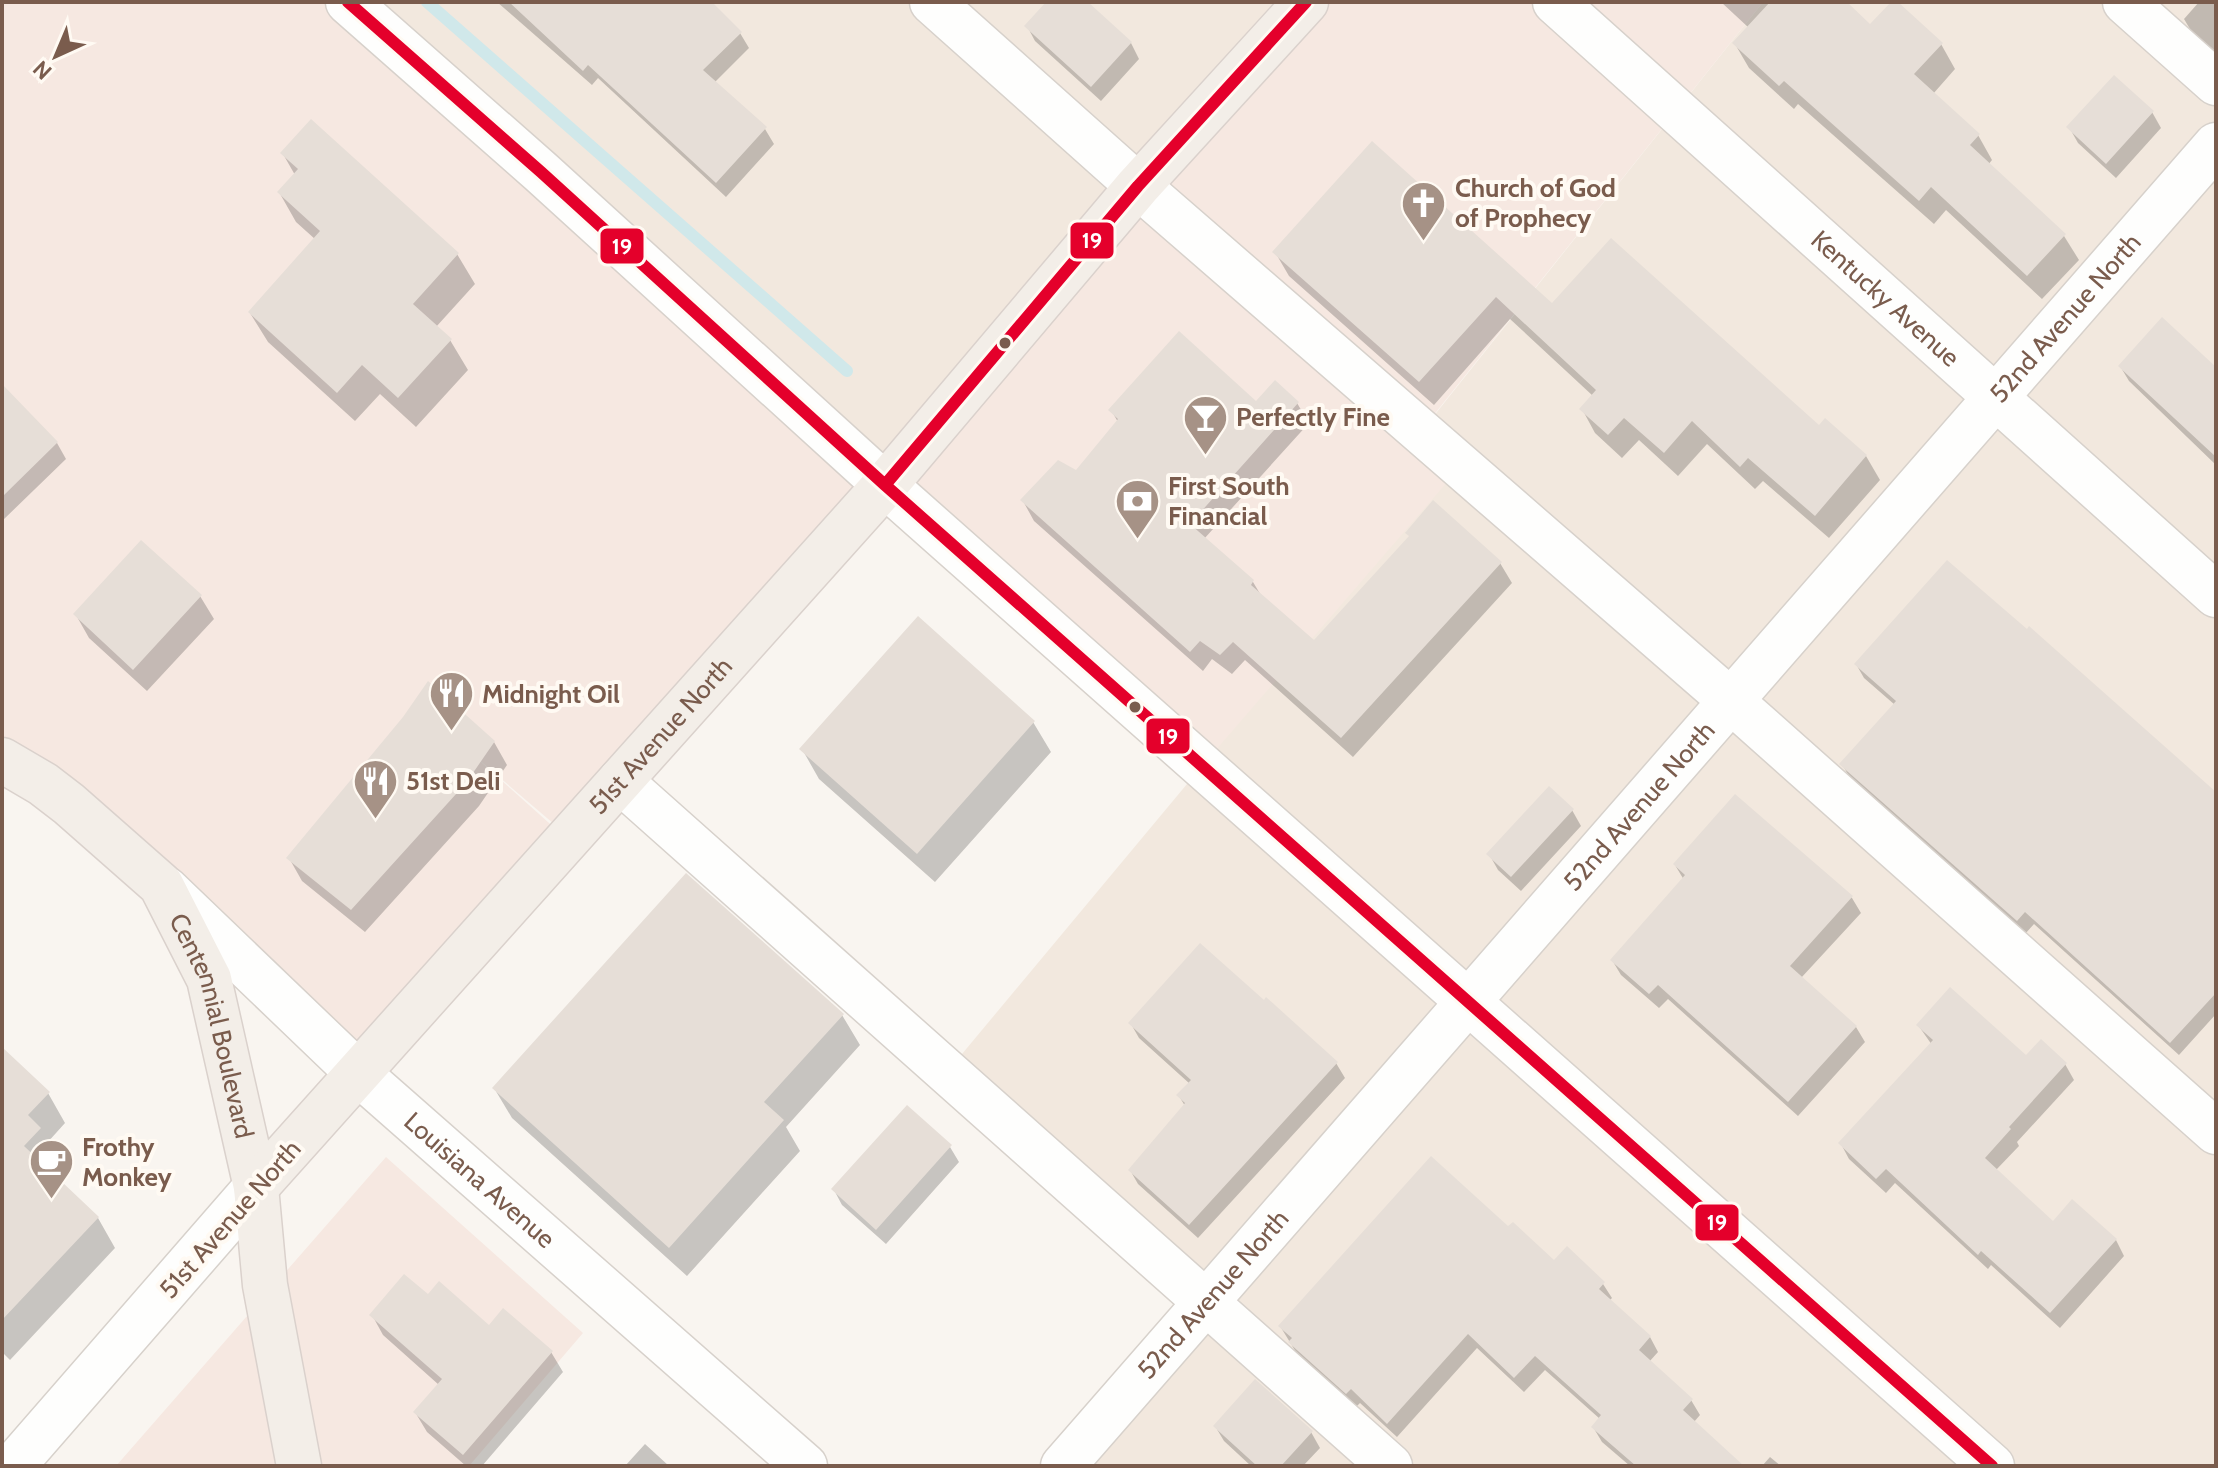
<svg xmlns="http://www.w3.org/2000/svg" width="2218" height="1468" font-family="Cabin,sans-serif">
  <rect width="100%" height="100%" fill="#f9f5f0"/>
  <!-- residential -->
  <path fill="#f2e8de" d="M356 2H1310L885 485Z
    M1763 2H2216V1466H1063L1205 1302 947 1072 1202 766 1421 432Z"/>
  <!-- commercial -->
  <path fill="#f6e8e1" d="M2 2H342L885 484 1310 2H1763L1421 431 1461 466 1202 766 885 485 561 830 471 753 558 831 348 1060 2 769Z
    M386 1157 583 1333 469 1466H116Z"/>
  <!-- shadow -->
  <path fill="#0003" d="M497 2H676L740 33 749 48 714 83 765 129 774 144 726 197 598 78 592 85Z
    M1048 2H1085L1131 43 1139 59 1101 101 1035 41 1027 26Z
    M1721 2H1844L1870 27 1895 2 1941 44 1955 69 1933 94 1978 135 1992 160 1988 165 2064 236 2079 260 2042 299 1946 210 1934 224 1798 104 1794 109 1749 68 1735 44 1749 28Z
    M2199 2H2216V55L2193 34 2184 19Z
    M2152 112 2161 128 2116 178 2078 143 2069 127Z
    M283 154 457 254 475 284 436 327 450 340 468 370 416 427 380 394 355 421 268 342 250 313 316 240 296 222 279 192 295 175Z
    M1275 252 1552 306 1819 427 1825 421 1866 456 1880 480 1829 538 1763 481 1755 489 1707 444 1678 476 1639 440 1622 458 1595 433 1582 409 1593 396 1510 319 1434 405 1289 276Z
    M2120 366 2216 370V465L2129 381Z
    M14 400 57 443 66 459 2 521V412Z
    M1297 403 1309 423 1204 539 1253 582 1262 597 1314 643 1410 538 1500 563 1512 583 1353 757 1245 660 1232 674 1212 659 1203 671 1034 521 1023 501 1076 473 1118 422 1111 410Z
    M200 596 214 619 147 691 89 638 76 615Z
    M1856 664 2216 794V1014L2179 1055 2034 924 2025 934 1850 778 1842 764 1895 705 1864 678Z
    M1033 722 1051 752 935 882 819 779 802 749Z
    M494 742 507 765 479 806 365 932 302 881 289 858Z
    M1735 797 1852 898 1861 913 1801 978 1856 1027 1865 1042 1798 1116 1668 999 1659 1008 1621 975 1612 960 1684 880 1675 865Z
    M1572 810 1581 826 1521 891 1498 870 1489 854Z
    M842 1015 860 1045 786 1127 800 1151 687 1276 512 1118 494 1088Z
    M1131 1024 1336 1063 1345 1078 1198 1238 1138 1184 1130 1170 1185 1106 1179 1096 1190 1084 1139 1038Z
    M1918 1025 2026 1057 2065 1064 2074 1080 2017 1142 2019 1146 1996 1170 2053 1223 2116 1240 2124 1256 2060 1328 1991 1265 1988 1269 1895 1183 1886 1193 1849 1159 1841 1144 1932 1045Z
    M2 1052 48 1093 65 1123 47 1143 56 1159 46 1170 98 1218 115 1248 10 1360 2 1352Z
    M950 1147 959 1162 886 1244 842 1205 834 1190Z
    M1509 1229 1554 1263 1603 1284 1612 1298 1609 1301 1650 1337 1658 1352 1649 1362 1691 1400 1700 1415 1694 1422 1741 1466H1630L1602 1442 1593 1427 1600 1419 1545 1370 1524 1392 1477 1348 1397 1437 1360 1403 1356 1407 1299 1357 1280 1326Z
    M429 1297 489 1327 551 1352 563 1372 482 1466H466L427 1432 415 1412 439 1385 383 1335 372 1315Z
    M1215 1426 1311 1432 1320 1448 1303 1466H1251L1224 1441Z
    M645 1444 669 1466H625Z
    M1770 1457 1781 1466H1762Z"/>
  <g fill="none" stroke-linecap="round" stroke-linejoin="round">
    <!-- stream -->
    <path stroke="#d0e8ea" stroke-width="12" d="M427 2 847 371"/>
  </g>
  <!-- building -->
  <path fill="#e6ded7" d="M509 2H712L742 32 703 70 767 127 716 183 588 65 583 71Z
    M1046 2H1088L1132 42 1091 87 1024 26Z
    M1770 2H1847L1870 24 1891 2H1898L1943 43 1914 74 1980 134 1970 145 2066 234 2027 276 1931 187 1919 201 1784 81 1779 86 1732 43Z
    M2114 75 2154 111 2106 164 2066 127Z
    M311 119 459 253 413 304 452 339 398 398 362 365 337 393 248 312 320 231 277 192 298 169 280 153Z
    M1372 141 1552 303 1611 238 1819 425 1825 418 1867 455 1815 516 1748 458 1740 467 1692 421 1664 453 1624 418 1608 435 1579 409 1596 390 1496 297 1419 382 1272 252Z
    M2162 317 2216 367V457L2118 366Z
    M1179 331 1256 401 1275 380 1299 402 1190 524 1254 580 1251 585 1314 640 1409 536 1405 533 1433 500 1502 562 1341 738 1233 642 1220 655 1200 641 1190 652 1020 500 1058 460 1076 470 1118 419 1108 410Z
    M2 384 58 442 2 497Z
    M141 540 202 595 133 670 73 614Z
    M1947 560 2027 629 2029 626 2216 792V993L2170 1043 2025 912 2017 921 1839 764 1896 701 1854 664Z
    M918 616 1035 721 917 854 799 749Z
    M428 681 495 741 466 783 351 910 286 858 403 717Z
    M1549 786 1574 809 1511 877 1486 854Z
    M1735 794 1853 896 1790 966 1857 1026 1788 1102 1658 985 1649 994 1610 960 1685 875 1673 864Z
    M686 873 844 1014 764 1102 784 1120 669 1248 492 1088Z
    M1200 943 1264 1000 1266 997 1338 1062 1189 1225 1128 1170 1185 1103 1176 1095 1191 1080 1128 1023Z
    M1950 987 2026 1055 2041 1039 2067 1063 2009 1127 2011 1129 1985 1158 2053 1221 2072 1199 2117 1239 2050 1313 1981 1251 1978 1255 1886 1169 1876 1179 1838 1143 1933 1040 1916 1025Z
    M2 1047 50 1092 28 1115 41 1128 24 1146 99 1217 2 1320Z
    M907 1105 952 1145 876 1230 831 1189Z
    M1431 1156 1508 1226 1513 1222 1554 1260 1567 1246 1605 1282 1599 1289 1651 1336 1639 1350 1693 1399 1683 1410 1744 1466H1636L1591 1427 1601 1415 1535 1356 1514 1378 1468 1334 1387 1424 1351 1389 1346 1394 1288 1342 1292 1338 1278 1326Z
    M404 1274 428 1294 439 1281 489 1325 503 1308 553 1351 463 1455 413 1412 442 1379 369 1315Z
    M1255 1379 1313 1431 1281 1466H1257L1213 1426Z"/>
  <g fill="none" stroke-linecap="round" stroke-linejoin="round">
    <defs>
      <g id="minor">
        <path d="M348 2 541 172 885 485 1992 1466"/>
        <path d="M932 2 1138 186 1731 701 2216 1132"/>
        <path id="s1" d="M1555 2 2216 595"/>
        <path d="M2125 2 2216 83"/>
        <path d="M620 781 1390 1466"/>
        <path id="s2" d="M166 889 359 1074 805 1466"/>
        <path d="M13 1466 256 1187"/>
        <path id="s3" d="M1063 1466 2216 145"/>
      </g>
      <g id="major">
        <path id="s4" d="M2 760 43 784 69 804 161 885 209 979 256 1187 265 1285 299 1466"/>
        <path id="s5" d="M256 1187 885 485 1138 186 1306 2"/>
      </g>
    </defs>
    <!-- minor casing -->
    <use href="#minor" stroke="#d7d1cb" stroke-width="47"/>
    <!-- major casing -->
    <use href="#major" stroke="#dad1cc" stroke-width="47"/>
    <!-- minor -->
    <use href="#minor" stroke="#fefefd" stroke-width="44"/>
    <!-- major -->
    <use href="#major" stroke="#f3eee8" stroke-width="44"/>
    <defs>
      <path id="bus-1" d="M348 2 541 172 885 485 1992 1466
        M885 485 1138 186 1306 2"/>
    </defs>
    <!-- bus-1 casing -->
    <use href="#bus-1" stroke="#fffaf3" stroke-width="18"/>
    <!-- bus-1 -->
    <use href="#bus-1" stroke="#e4002b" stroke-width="12"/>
  </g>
  <!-- icons -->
  <defs>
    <symbol id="church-pin" viewBox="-11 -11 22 30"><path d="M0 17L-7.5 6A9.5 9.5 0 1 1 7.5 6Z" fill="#a69286" stroke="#fffaf3"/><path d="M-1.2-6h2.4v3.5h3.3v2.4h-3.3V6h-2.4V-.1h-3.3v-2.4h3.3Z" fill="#fff"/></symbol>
    <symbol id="bar-pin" viewBox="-11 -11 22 30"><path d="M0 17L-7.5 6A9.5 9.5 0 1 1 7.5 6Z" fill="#a69286" stroke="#fffaf3"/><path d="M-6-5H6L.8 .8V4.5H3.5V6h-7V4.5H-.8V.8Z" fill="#fff"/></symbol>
    <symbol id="bank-pin" viewBox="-11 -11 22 30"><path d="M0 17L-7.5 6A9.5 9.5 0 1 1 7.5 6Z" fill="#a69286" stroke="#fffaf3"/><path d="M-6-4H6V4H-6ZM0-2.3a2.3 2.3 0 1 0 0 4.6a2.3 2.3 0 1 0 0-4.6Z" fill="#fff"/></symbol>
    <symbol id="restaurant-pin" viewBox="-11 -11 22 30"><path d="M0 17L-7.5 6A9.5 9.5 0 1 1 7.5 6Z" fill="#a69286" stroke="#fffaf3"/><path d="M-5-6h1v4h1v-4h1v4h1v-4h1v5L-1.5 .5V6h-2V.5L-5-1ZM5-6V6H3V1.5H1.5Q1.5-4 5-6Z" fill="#fff"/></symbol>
    <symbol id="cafe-pin" viewBox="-11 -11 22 30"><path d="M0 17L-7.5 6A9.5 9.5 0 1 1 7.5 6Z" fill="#a69286" stroke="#fffaf3"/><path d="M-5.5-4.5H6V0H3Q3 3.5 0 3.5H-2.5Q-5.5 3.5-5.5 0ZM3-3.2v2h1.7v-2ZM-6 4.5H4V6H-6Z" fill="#fff"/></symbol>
  </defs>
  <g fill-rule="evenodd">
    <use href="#church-pin" x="1398" y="178" width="51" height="69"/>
    <use href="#bar-pin" x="1180" y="392" width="51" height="69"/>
    <use href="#bank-pin" x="1112" y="476" width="51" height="69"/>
    <use href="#restaurant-pin" x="426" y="668" width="51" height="69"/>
    <use href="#restaurant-pin" x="350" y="756" width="51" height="69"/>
    <use href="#cafe-pin" x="26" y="1136" width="51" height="69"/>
  </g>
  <!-- markers -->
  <g fill="#7a5c4d" stroke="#fffaf3" stroke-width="3">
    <circle cx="1005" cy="343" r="7"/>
    <circle cx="1135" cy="707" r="7"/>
  </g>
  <g text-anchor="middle" stroke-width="8" stroke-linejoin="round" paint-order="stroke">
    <!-- poi labels -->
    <g font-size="26" font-weight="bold" fill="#7a5c4d" stroke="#fffaf3" text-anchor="start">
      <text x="1455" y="197">Church of God<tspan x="1455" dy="30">of Prophecy</tspan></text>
      <text x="1236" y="426">Perfectly Fine</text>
      <text x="1168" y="495">First South<tspan x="1168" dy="30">Financial</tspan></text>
      <text x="482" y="703">Midnight Oil</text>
      <text x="406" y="790">51st Deli</text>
      <text x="82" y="1156">Frothy<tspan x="82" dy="30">Monkey</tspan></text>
    </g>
    <!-- street labels -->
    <g font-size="26" fill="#7a5c4d" stroke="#fffaf3">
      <text dy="9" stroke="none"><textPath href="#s1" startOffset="444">Kentucky Avenue</textPath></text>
      <text dy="9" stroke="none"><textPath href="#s3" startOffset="1524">52nd Avenue North</textPath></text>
      <text dy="9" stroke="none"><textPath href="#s5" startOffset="606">51st Avenue North</textPath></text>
      <text dy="9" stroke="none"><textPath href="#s3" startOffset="876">52nd Avenue North</textPath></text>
      <text dy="9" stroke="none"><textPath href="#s4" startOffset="354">Centennial Boulevard</textPath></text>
      <text dy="9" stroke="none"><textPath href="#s2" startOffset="428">Louisiana Avenue</textPath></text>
      <text transform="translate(230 1219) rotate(-49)" y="9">51st Avenue North</text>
      <text dy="9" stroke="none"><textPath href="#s3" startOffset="228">52nd Avenue North</textPath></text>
    </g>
  </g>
  <g stroke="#fffaf3" stroke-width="3">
    <rect x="1069" y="221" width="46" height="39" rx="8" fill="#e4002b"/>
    <rect x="599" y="227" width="46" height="38" rx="8" fill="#e4002b"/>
    <rect x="1145" y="717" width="46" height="38" rx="8" fill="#e4002b"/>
    <rect x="1694" y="1203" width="46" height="39" rx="8" fill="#e4002b"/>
  </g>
  <g font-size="22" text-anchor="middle" font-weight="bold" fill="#fff">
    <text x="1092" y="248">19</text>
    <text x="622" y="254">19</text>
    <text x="1168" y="744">19</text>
    <text x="1717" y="1230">19</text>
  </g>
  <!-- border -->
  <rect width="2218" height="1468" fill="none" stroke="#7a5c4d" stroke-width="8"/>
  <!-- north arrow -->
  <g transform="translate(56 56) rotate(224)" stroke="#fffaf3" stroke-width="6" paint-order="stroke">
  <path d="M0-6L14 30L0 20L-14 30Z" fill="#7a5c4d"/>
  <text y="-12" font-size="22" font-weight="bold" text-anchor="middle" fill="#7a5c4d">N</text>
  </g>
</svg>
